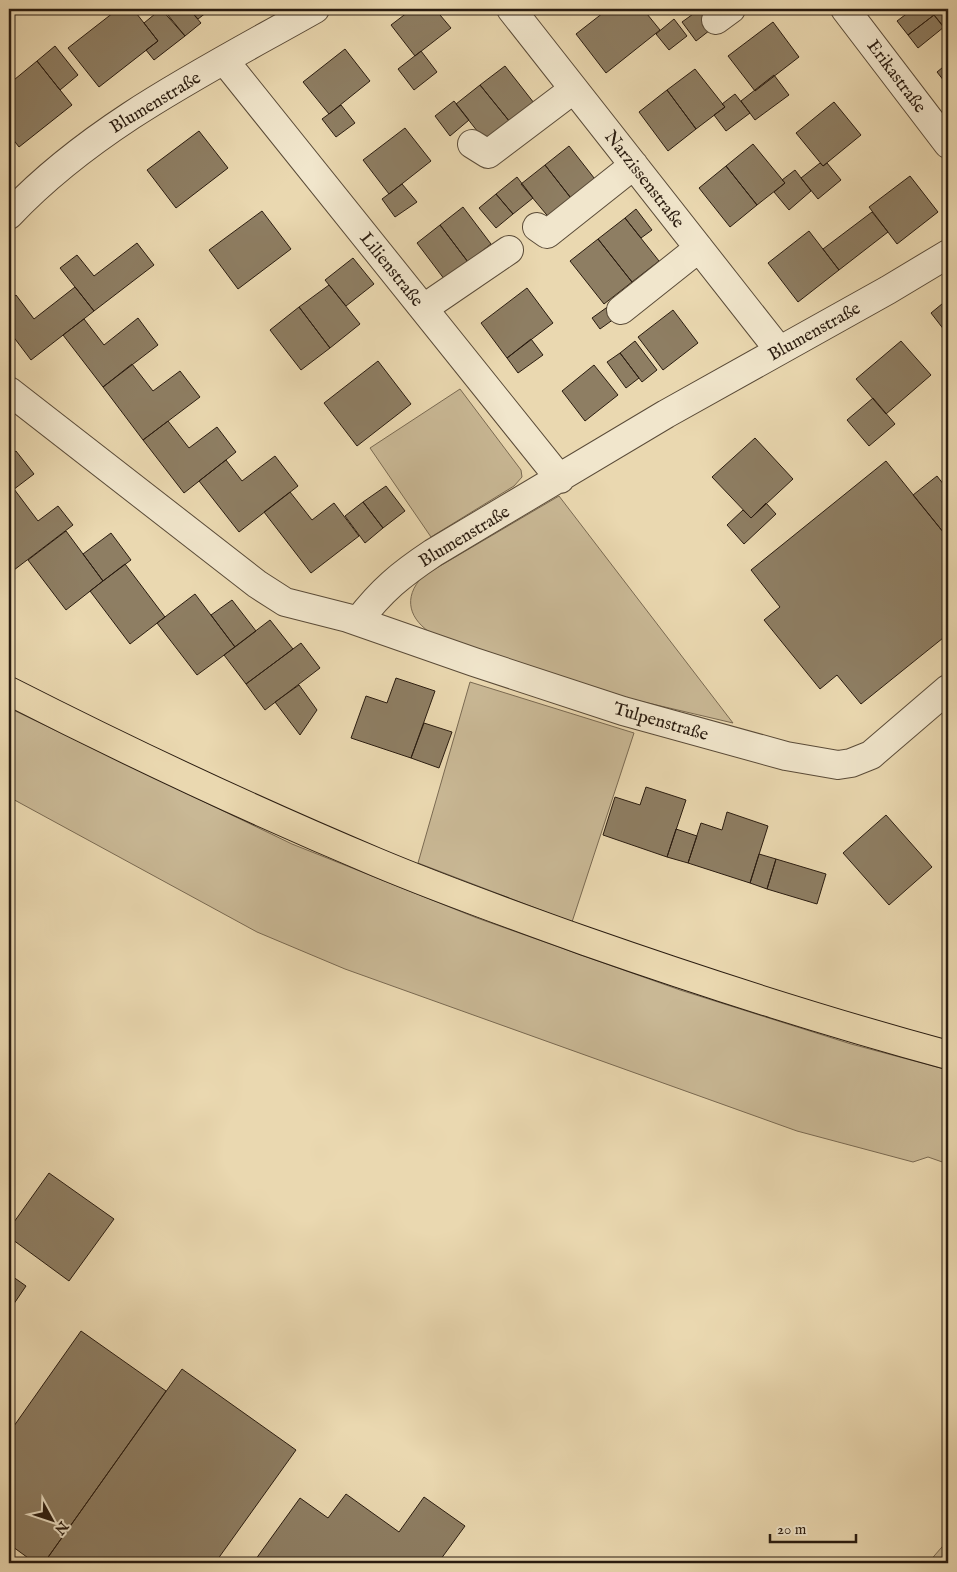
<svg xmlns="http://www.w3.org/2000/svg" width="957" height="1572" font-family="'IM FELL English',serif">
  <rect width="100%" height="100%" fill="#ead8b0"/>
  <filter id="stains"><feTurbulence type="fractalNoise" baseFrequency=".004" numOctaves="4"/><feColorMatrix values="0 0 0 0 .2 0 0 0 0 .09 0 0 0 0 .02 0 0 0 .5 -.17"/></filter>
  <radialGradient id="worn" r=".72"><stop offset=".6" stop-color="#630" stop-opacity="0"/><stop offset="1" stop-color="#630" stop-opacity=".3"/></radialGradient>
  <!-- green -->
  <path fill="#c9b895" stroke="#7a6a52" d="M460 389 521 470 522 477 514 486 431 537 370 448Z
    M559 496 733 723 631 699 434 635C409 620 402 598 423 576Z
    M470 682 634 733 572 922 418 863Z
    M9 708 292 844 477 918 680 990 851 1044 948 1070V1164L928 1157 913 1162 797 1131 345 969 257 932 9 797Z
    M948 1540V1563H928Z"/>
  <!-- building -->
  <path fill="#8e7e63" stroke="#2a1c10" d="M118 9H133L158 41 99 87 68 48Z
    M161 9 185 36 154 60 146 50 158 41 144 23Z
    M163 9H189L201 23 185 36Z
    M189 9H211L198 19Z
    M412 9H435L451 28 415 56 391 25Z
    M608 9H643L660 30 606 73 576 34Z
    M700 9 714 27 696 41 682 22Z
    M913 9H929L934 15 908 35 897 21Z
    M929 9H942L934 15Z
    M942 9H948V33L934 15Z
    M934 15 944 27 918 48 908 35Z
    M674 19 687 36 669 50 656 34Z
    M773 22 799 57 755 91 728 56Z
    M55 46 78 75 60 90 37 61Z
    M345 49 370 81 329 114 303 82Z
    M421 51 437 72 414 90 398 69Z
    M37 61 72 105 19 147 9 134V84Z
    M948 63V86L937 72Z
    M505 66 534 103 510 122 480 85Z
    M695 69 725 107 696 129 667 90Z
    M774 75 789 95 755 120 741 101Z
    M480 85 510 122 485 141 456 104Z
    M667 90 696 129 668 151 639 112Z
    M735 94 750 113 726 131 714 115 725 107 722 104Z
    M454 101 469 120 450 136 435 116Z
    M834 102 861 135 823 166 796 133Z
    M341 105 355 123 336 137 322 119Z
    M405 128 431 161 389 194 363 160Z
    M199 131 228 168 176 208 147 170Z
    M753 144 785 183 757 205 726 166Z
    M569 146 598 183 574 202 545 165Z
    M820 163 823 166 827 163 841 180 818 199 801 178Z
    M545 165 574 202 551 220 521 184Z
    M726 166 757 205 730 227 699 188Z
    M795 170 811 191 789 210 774 192 785 183 782 180Z
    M910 176 938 212 897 244 869 207Z
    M517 177 533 198 513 214 496 194Z
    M402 184 417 202 395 217 382 199Z
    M496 194 513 214 496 228 479 208Z
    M463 207 491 244 468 262 440 225Z
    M636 209 652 230 641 238 625 218Z
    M262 211 291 249 238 289 209 250Z
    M872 212 888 232 839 270 823 249Z
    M625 218 659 261 632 282 598 239Z
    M440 225 468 262 445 280 417 243Z
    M809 231 839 270 798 302 768 263Z
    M598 239 632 282 604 304 570 261Z
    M137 243 154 265 94 311 60 268 77 255 94 276Z
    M353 258 374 284 346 306 325 280Z
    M329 285 360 324 330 348 299 307Z
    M75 287 94 311 31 360 9 331V301L16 295 34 319Z
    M527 288 553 323 507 358 481 323Z
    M948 299V335L931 313Z
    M613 303 621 314 600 329 592 318Z
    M299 307 330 348 301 370 270 330Z
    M673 310 698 343 663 370 638 337Z
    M138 318 158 345 103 387 63 335 84 319 104 345Z
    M531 339 543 355 518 373 507 358Z
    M635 341 657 370 642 382 620 353Z
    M901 341 931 375 886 414 856 379Z
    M620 353 639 378 626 388 607 362Z
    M378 361 411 404 357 446 324 403Z
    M132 364 153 391 180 371 200 397 143 440 103 387Z
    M594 365 618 395 585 421 562 391Z
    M873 398 895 424 869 446 847 420Z
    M168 421 189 448 217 427 236 452 184 493 143 440Z
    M755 438 793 479 751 518 712 477Z
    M16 451 34 474 9 493V456Z
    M275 456 298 486 239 532 199 481 226 460 242 481Z
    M886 461 948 538V634L861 704 837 675 820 689 764 620 780 607 751 570Z
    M937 476 948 490V538L913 495Z
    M386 486 405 511 383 528 363 502Z
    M14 489 38 521 58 506 73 525 14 570 9 562V493Z
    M290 492 312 520 334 503 359 536 311 573 264 512Z
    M363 502 383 528 365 543 345 516Z
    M766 503 776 514 744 544 727 525 743 510 751 518Z
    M66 531 103 581 66 610 28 560Z
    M111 533 131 560 103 581 83 554Z
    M125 564 165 617 130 644 90 591Z
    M195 594 235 647 197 675 157 623Z
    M232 600 256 631 235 647 211 615Z
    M270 620 293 649 246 684 224 655Z
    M301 643 320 668 265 710 246 684Z
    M396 678 435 691 411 758 351 738 366 696 387 703Z
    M299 685 317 710 300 735 275 702Z
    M424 723 452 732 439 768 411 758Z
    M646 787 686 800 667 857 603 835 615 797 640 805Z
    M727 812 768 826 750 883 688 863 701 823 722 830Z
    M886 815 932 867 889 905 843 853Z
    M676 829 697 836 688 863 667 857Z
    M759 854 776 859 767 889 750 883Z
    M776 859 826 874 817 904 767 889Z
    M49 1173 114 1219 69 1281 9 1237V1229Z
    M9 1274 26 1286 9 1311Z
    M81 1331 166 1391 44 1563H35L9 1544V1433Z
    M182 1369 296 1450 215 1563H50L46 1560Z
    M346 1494 399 1532 424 1497 465 1526 438 1563H253L300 1498 328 1518Z"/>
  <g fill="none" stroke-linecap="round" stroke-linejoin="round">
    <defs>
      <path id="minor" d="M511 9 779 350
        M845 9 948 144
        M716 20 731 9
        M224 60 560 479
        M472 144 488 154 574 89
        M9 215C94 125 209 69 315 9
        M537 227 547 234 634 165
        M424 308 509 250
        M621 310 699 248
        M9 391 257 584 285 602 348 618 474 662 623 711 786 756 838 765 851 763 871 755 948 689
        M358 621C382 590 400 575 433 553L666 414 888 290 948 254"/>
      <path id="major" d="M9 691C129 752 252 810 376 862 445 891 515 916 585 941 705 983 826 1022 948 1055"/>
    </defs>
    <!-- minor casing -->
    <use href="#minor" stroke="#5a4b38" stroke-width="30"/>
    <!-- major casing -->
    <use href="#major" stroke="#2a1c10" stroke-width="30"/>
    <!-- minor -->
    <use href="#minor" stroke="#f1e6cc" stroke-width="28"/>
    <!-- major -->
    <use href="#major" stroke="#ead8b0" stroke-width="28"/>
  </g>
  <g text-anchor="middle" stroke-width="5" stroke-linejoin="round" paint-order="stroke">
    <!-- street labels -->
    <g font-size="18" fill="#2a1c10" stroke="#f1e6cc">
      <text transform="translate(897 76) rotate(53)" y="6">Erikastraße</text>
      <text transform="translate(155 102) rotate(-31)" y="6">Blumenstraße</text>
      <text transform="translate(645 179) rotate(52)" y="6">Narzissenstraße</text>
      <text transform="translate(392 269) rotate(51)" y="6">Lilienstraße</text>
      <text transform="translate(814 331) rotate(-29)" y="6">Blumenstraße</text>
      <text transform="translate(464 536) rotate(-31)" y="6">Blumenstraße</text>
      <text transform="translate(661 721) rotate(16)" y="6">Tulpenstraße</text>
    </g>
  </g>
  <!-- margin -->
  <rect width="957" height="1572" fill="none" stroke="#ead8b0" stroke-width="30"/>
  <rect x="10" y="10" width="937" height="1552" fill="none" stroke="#2a1c10" stroke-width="2.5"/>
  <rect x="15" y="15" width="927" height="1542" fill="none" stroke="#2a1c10"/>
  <!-- north arrow -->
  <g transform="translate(52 1520) rotate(130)" stroke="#f1e6cc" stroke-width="4" paint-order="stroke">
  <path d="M0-4L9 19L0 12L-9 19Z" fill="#2a1c10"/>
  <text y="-8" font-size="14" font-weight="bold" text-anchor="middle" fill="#2a1c10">N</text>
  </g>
  <!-- scale -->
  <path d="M770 1534v8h86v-8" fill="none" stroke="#2a1c10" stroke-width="2.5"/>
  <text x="777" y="1534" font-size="15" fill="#2a1c10" stroke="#f1e6cc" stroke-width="4" paint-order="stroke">20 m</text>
  <rect width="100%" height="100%" filter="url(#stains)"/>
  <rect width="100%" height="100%" fill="url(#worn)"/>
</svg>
